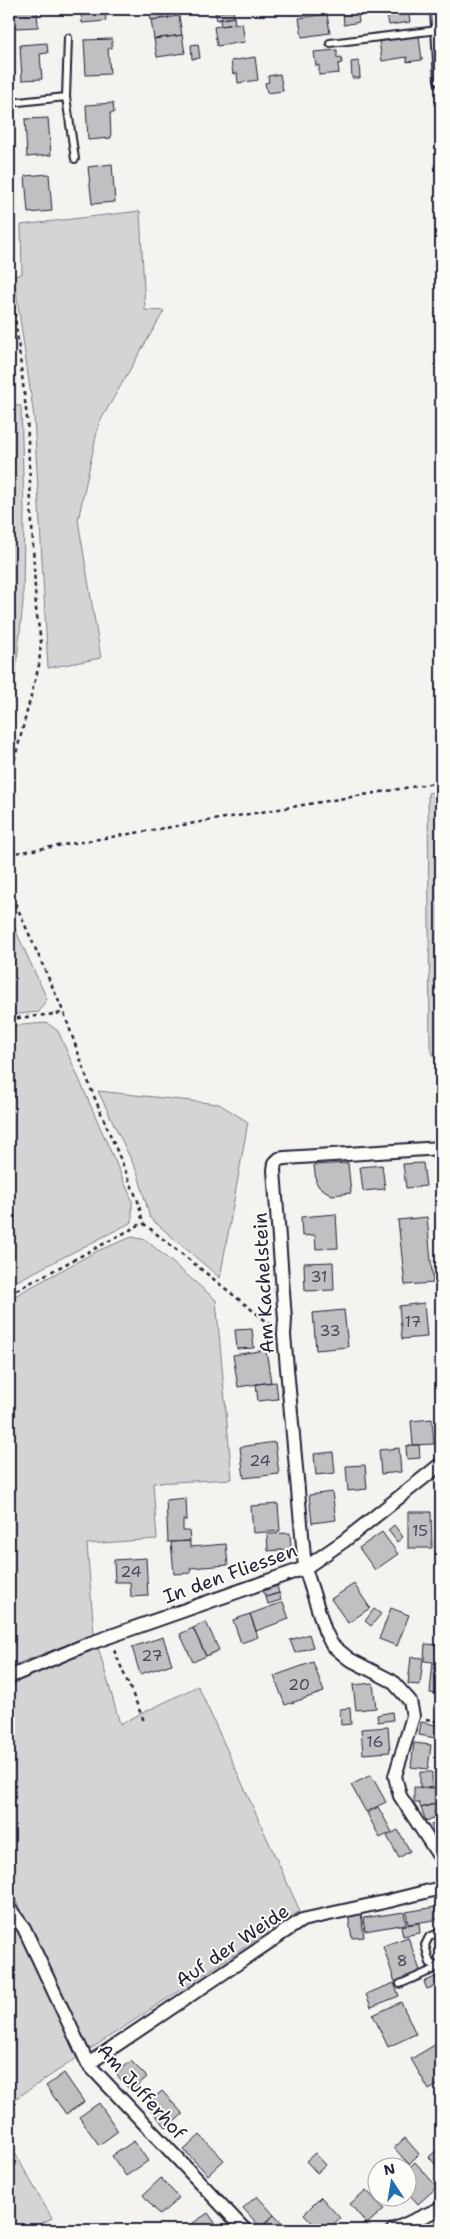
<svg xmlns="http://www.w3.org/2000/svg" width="450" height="2239" font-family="'Shantell Sans',sans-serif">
  <rect width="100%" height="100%" fill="#f4f3ef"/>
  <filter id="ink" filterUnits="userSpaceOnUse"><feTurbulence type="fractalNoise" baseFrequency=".02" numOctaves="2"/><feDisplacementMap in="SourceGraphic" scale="10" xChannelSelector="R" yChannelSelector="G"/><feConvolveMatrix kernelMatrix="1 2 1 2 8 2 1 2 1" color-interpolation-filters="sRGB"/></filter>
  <g filter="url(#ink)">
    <!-- green -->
    <path fill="#d5d4d5" stroke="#7c7b88" d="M140 211 145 310 164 311 99 423 78 520 101 658 48 668 34 417 14 276 22 274 21 225Z
      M9 405 21 406 24 509 23 603 9 735Z
      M441 791V1068H440L430 1048 428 793Z
      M9 916 47 999 39 1012 9 1015Z
      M47 1023 58 1031 132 1200V1222L9 1285V1026Z
      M98 1091 219 1104 248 1122 220 1278 150 1218 138 1174Z
      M132 1237 146 1240 216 1300 232 1479 153 1483 157 1539 87 1544 94 1634 9 1667V1299L97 1251Z
      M98 1647 120 1724 198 1686 300 1911 89 2050 13 1895 9 1894V1683Z
      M9 1919 20 1932 77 2058 9 2103Z
      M9 2143 52 2218 28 2230H19L9 2219Z"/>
    <!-- building -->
    <path fill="#c0bfc2" stroke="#22223b" d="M13 9H37L38 27 15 28Z
      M81 9H105L106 21 82 23Z
      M357 9 359 22 344 25 343 11Z
      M386 9H408L410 22 389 25Z
      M168 10 169 18 151 20 150 13Z
      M233 11 234 17 217 20 215 12Z
      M327 14 330 33 302 37 299 18Z
      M179 16 182 35 154 39 151 20Z
      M234 17 235 24 221 26 220 19Z
      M242 23 245 42 217 46 214 27Z
      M182 35 185 53 157 57 154 39Z
      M419 36 422 60 407 62V57L382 61 379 41Z
      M112 39V48L108 49 110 74 86 75 84 40Z
      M47 43 48 53 40 54 42 79 22 80 20 45Z
      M198 44 200 58 192 59 191 45Z
      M337 50V58L341 57 342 63 338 64 339 73 319 75V65L316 66 314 52Z
      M255 57 258 80 238 83 237 73 233 74 231 61Z
      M359 61 360 78H352L351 62Z
      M280 74 283 91 267 93 265 83 269 82 268 76Z
      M113 103 114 113H110L111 138 88 140 86 105Z
      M48 118 51 155 27 157 25 119Z
      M112 164 115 202 92 204 88 167Z
      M49 174 52 211 28 213 25 176Z
      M348 1163 351 1193 332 1195 319 1187 316 1182 314 1165Z
      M423 1163 426 1186 406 1188 403 1164Z
      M382 1165 385 1189 363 1191 360 1167Z
      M336 1214 338 1248 316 1249 315 1235 302 1236 301 1217Z
      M427 1217 433 1283 405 1285 398 1220Z
      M333 1262 334 1290 305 1291 304 1263Z
      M424 1303 427 1337 402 1339 399 1306Z
      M344 1310 348 1347 316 1350 313 1313Z
      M252 1329 254 1348 237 1349 235 1330Z
      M266 1350 271 1382 238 1387 233 1355Z
      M276 1382 278 1399 258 1401 256 1384Z
      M432 1419 434 1444 413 1445 411 1421Z
      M275 1442 279 1474 244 1478 240 1447Z
      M413 1445H419L420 1458 407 1459 406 1446Z
      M399 1448 401 1472 381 1474 379 1450Z
      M333 1452 335 1473 316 1475 314 1454Z
      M365 1465 367 1489 348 1491 346 1466Z
      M332 1492 336 1520 312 1523 309 1495Z
      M439 1496H441V1532H440Z
      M186 1498 187 1520H183V1531H189L190 1541 168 1542 166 1500Z
      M278 1504 280 1531 253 1533 251 1506Z
      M408 1512H431L432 1548H408Z
      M394 1525 403 1537 397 1542 388 1530Z
      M382 1532 398 1554 375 1570 359 1548Z
      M290 1533 291 1549 268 1551 267 1534Z
      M190 1541V1547L226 1544 228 1565 190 1568 191 1573 174 1574 171 1542Z
      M146 1558 148 1596 131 1597 130 1582H115L114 1560Z
      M354 1584 370 1608 348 1623 331 1599Z
      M277 1586 279 1593 266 1597 263 1591Z
      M279 1593 281 1600 268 1604 266 1597Z
      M283 1602 289 1619 256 1631 250 1614Z
      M391 1608 409 1615 397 1646 379 1639Z
      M374 1609 381 1614 371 1626 365 1621Z
      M250 1614 258 1637 241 1643 233 1620Z
      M206 1622 219 1650 206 1656 193 1628Z
      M193 1628 206 1656 193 1662 180 1634Z
      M309 1634 313 1647 295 1653 290 1640Z
      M163 1637 172 1664 140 1674 132 1647Z
      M425 1644 441 1645V1694L430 1693 433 1662 424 1661Z
      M411 1657 423 1658 420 1685 408 1684Z
      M313 1662 324 1692 285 1705 274 1676Z
      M373 1683 376 1708 356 1710 353 1685Z
      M350 1708 351 1724 341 1725 340 1709Z
      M392 1712 393 1720 378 1722 377 1715Z
      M421 1722 441 1726V1739L419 1735Z
      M388 1727 390 1752 363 1754 361 1729Z
      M414 1743 431 1745 428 1769 411 1767Z
      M420 1772H432V1788L420 1787Z
      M371 1775 386 1802 366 1812 351 1785Z
      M414 1787 436 1788 435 1804 421 1808 419 1803H414Z
      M439 1802 441 1809 434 1811 436 1817 426 1821 421 1808Z
      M378 1807 392 1832 380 1838 367 1813Z
      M441 1821V1836L436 1838 431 1825Z
      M398 1830 410 1851 399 1858 387 1836Z
      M441 1906V1919L408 1924 406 1912Z
      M404 1912 406 1924 365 1931 363 1918Z
      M361 1913 364 1937 352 1938 348 1915Z
      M419 1923 420 1933 403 1936 401 1926Z
      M408 1937 421 1973 395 1982 383 1946Z
      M437 1976 440 1984 427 1989 424 1982Z
      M394 1983 399 1996 371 2007 366 1994Z
      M401 2002 416 2034 388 2047 373 2015Z
      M438 2043 441 2049V2083L429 2090 411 2059Z
      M131 2061 147 2077 131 2091 116 2074Z
      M64 2073 84 2102 66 2114 46 2086Z
      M162 2091 183 2114 167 2128 146 2105Z
      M99 2103 118 2131 99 2145 79 2117Z
      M200 2135 224 2160 208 2175 184 2150Z
      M405 2138 419 2154 409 2164 394 2148Z
      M134 2141 148 2161 126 2176 112 2156Z
      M441 2146V2171L429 2157Z
      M315 2153 326 2165 317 2173 306 2161Z
      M415 2162 437 2187 418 2204 408 2193V2169Z
      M161 2178 179 2198 160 2215 143 2195Z
      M366 2190 384 2209 367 2224 350 2204Z
      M257 2196 274 2215 261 2228 243 2208Z
      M321 2197 340 2218 327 2230H319L304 2214Z
      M208 2213 220 2230H189L187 2227Z
      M274 2215 286 2228 284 2230H268L263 2225Z"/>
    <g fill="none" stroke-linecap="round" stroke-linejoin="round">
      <defs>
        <path id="lane" d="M68 38 66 97 75 159
          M330 43 438 30
          M9 103 66 97
          M441 1932 429 1937 425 1945 430 1963 441 1968
          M400 1984 437 1968"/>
        <path id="street" d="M437 9 441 80
          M441 1148 285 1158 279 1159 275 1163 274 1170 285 1319 284 1335 305 1568 325 1631 332 1645 349 1659 392 1681 410 1701 413 1716 395 1776 400 1796 441 1859
          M9 1677 88 1644 305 1568 344 1541 441 1464
          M9 1908 24 1928 88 2064 245 2230
          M88 2064 302 1920 389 1901 441 1888
          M393 2230 441 2208"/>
      </defs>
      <!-- lane casing -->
      <use href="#lane" stroke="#22223b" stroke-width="10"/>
      <!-- street casing -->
      <use href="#street" stroke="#22223b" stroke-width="16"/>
      <!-- path -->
      <path stroke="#22223b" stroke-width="2.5" stroke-dasharray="4 4" stroke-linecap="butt" d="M9 265 27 418 36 609 41 642 39 665 9 781
        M9 854 441 782
        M9 889 64 1013 91 1089 138 1201 143 1223
        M9 1019 64 1013
        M9 1294 143 1223 271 1325
        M114 1650 144 1721
        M426 1719 441 1722"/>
      <!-- lane -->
      <use href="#lane" stroke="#fdfcf7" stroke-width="6"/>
      <!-- street -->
      <use href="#street" stroke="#fdfcf7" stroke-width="12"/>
    </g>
  </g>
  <g text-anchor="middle" stroke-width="4" stroke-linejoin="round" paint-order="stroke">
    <!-- number labels -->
    <g font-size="16" fill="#4a495d">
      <text x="319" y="1282">31</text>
      <text x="413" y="1327">17</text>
      <text x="330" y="1336">33</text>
      <text x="260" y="1466">24</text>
      <text x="420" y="1536">15</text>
      <text x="131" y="1577">24</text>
      <text x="152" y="1661">27</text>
      <text x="299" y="1690">20</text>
      <text x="375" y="1747">16</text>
      <text x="402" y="1966">8</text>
    </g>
    <!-- street labels -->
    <g font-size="19" fill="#22223b" stroke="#fdfcf7">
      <text transform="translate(263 1283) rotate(-93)" y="7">Am Kachelstein</text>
      <text transform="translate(230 1573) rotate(-20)" y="7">In den Fliessen</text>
      <text transform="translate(232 1945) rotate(-34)" y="7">Auf der Weide</text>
      <text transform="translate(142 2091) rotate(48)" y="7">Am Jufferhof</text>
    </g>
  </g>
  <!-- margin -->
  <rect width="450" height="2239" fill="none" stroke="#fdfcf7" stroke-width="30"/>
  <rect x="15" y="15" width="420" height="2209" fill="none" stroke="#22223b" stroke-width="2" filter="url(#ink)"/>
  <!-- north arrow -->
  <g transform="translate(392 2182) rotate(348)"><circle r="24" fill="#fdfcf7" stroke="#a5a5ac"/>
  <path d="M0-4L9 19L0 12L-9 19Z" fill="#1f6fb2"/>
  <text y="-8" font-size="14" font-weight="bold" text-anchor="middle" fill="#22223b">N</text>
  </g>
</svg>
